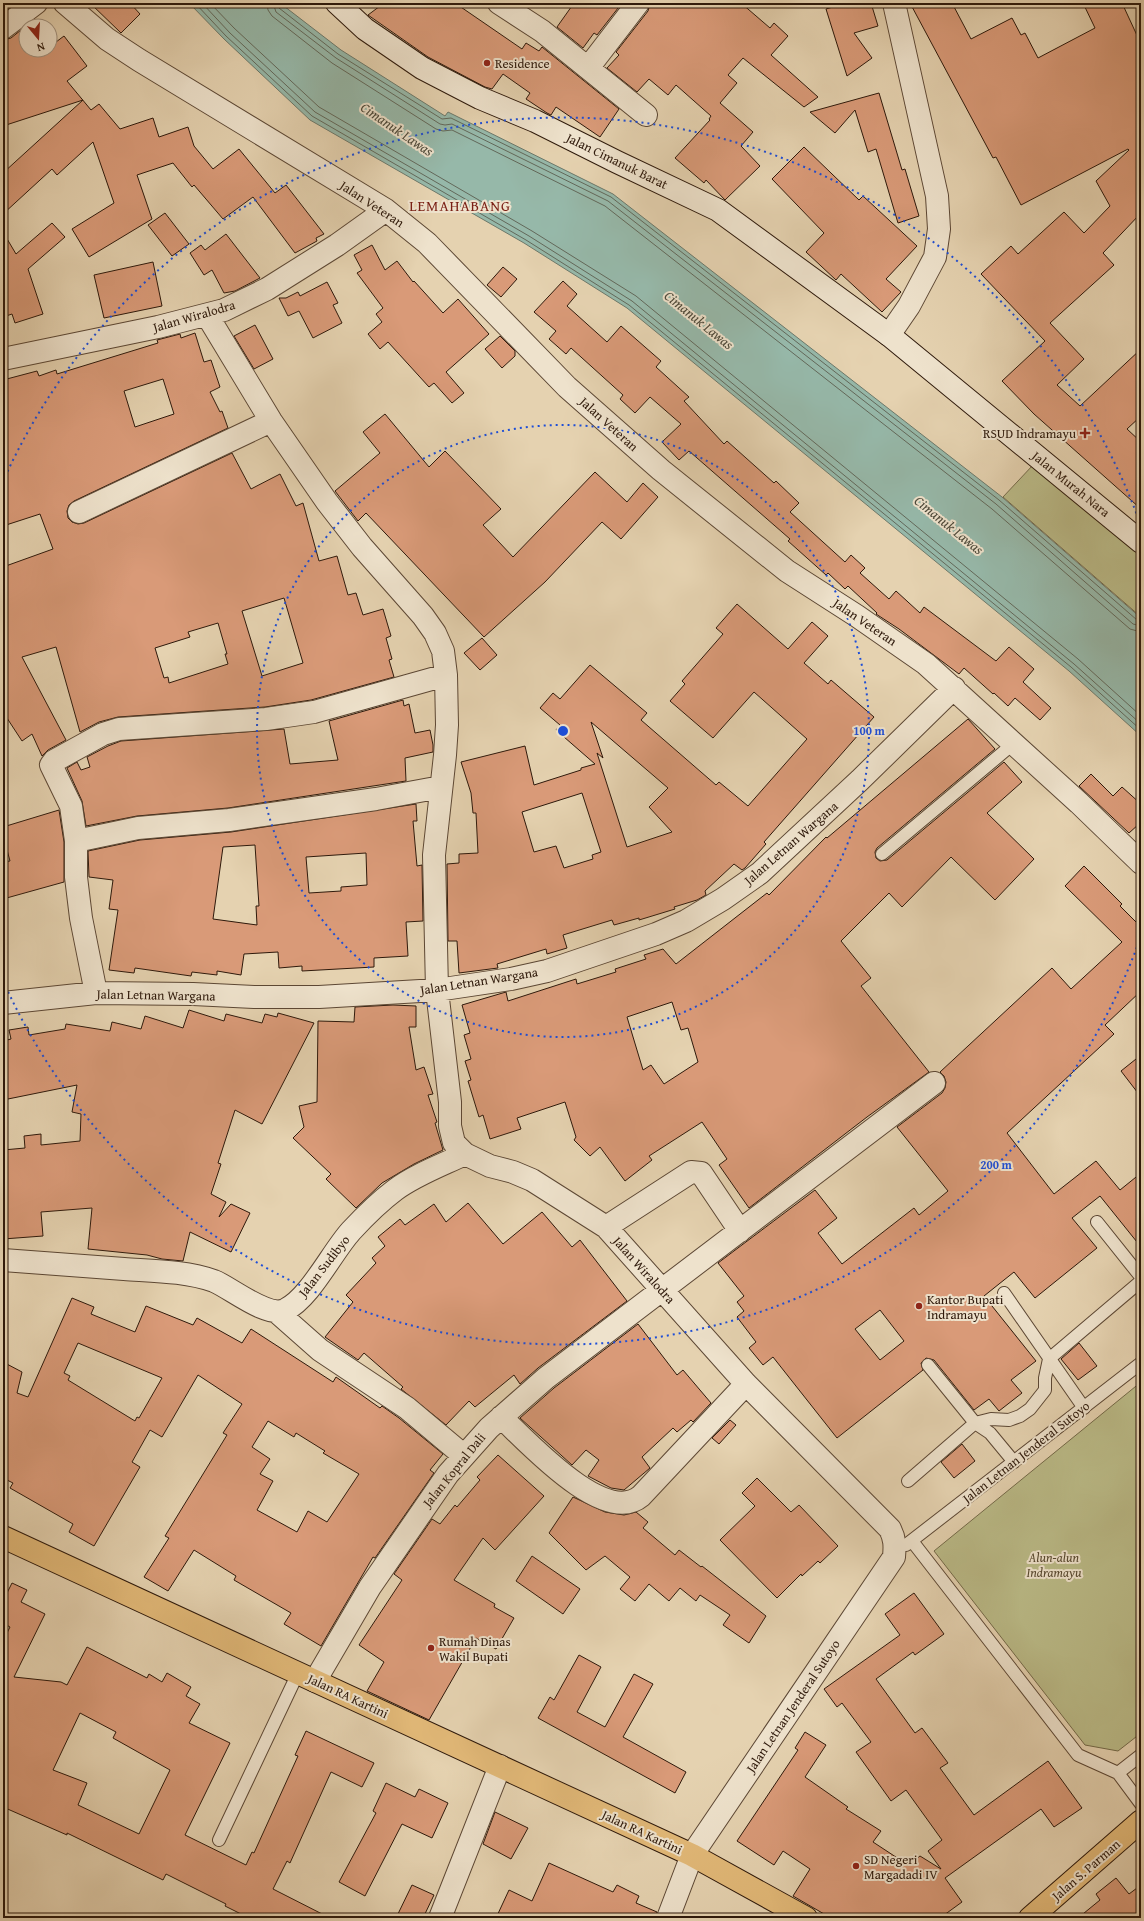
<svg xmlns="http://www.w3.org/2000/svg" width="1144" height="1921" font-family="'Gentium Book Plus',serif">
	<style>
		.green { fill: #baba87; stroke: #746a49 }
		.water { fill: #96b8a9; stroke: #6c786a }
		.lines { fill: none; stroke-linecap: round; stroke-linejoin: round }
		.shore { stroke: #62685a; stroke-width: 1 }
		.building { fill: #d99a78; stroke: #2e190b; fill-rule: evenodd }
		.lane-casing { stroke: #5c4734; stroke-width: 14 }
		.street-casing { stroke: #5c4734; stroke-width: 24 }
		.secondary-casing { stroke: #2e190b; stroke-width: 24 }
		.primary-casing { stroke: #2e190b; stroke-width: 24 }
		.lane { stroke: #eee2cc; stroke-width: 12 }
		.street { stroke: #eee2cc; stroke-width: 22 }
		.secondary { stroke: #eee2cc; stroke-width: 22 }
		.primary { stroke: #e2b978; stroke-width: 22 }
		.ring { fill: none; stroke: #1d4ed8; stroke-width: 2; stroke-dasharray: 2 4 }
		.poi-dot { fill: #8f2418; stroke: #eee2cc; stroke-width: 1.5 }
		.labels { text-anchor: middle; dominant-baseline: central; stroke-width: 4; stroke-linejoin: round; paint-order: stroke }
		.poi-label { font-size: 13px; fill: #2e190b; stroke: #eee2cc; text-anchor: start }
		.street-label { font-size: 13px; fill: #2e190b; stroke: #eee2cc }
		.park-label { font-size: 13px; font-style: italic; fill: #584930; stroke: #eee2cc }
		.water-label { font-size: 14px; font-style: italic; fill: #4d493a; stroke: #eee2cc }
		.quarter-label { font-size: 15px; letter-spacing: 1px; fill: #7a1f14; stroke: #eee2cc }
		.centre { fill: #1d4ed8; stroke: #eee2cc; stroke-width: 2 }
		.ring-label { font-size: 12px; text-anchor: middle; font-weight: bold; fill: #1d4ed8; stroke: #eee2cc; stroke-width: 4; stroke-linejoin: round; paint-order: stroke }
	</style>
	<rect width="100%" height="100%" fill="#e5d2b0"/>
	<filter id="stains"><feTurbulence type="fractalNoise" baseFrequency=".005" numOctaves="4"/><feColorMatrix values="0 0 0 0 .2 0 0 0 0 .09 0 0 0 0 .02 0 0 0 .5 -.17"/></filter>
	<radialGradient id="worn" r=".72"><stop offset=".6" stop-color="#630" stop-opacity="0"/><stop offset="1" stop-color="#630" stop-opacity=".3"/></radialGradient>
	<path class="green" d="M1033 465 1141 556V617L1003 497Z
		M1141 1382V1733L1118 1751 1085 1745 934 1551Z"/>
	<path class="water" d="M189 3H280L341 50 445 116 448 112 613 194 1002 497 1141 618V736L1069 671 627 308 524 243 310 120 224 39Z"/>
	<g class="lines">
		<path class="shore" d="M195 3 226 36 312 116 526 240 629 305 1071 667 1141 730
			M202 3 230 33 315 112 529 236 632 301 1074 664 1141 724
			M210 3 234 28 319 107 532 231 636 296 1078 659 1141 716
			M267 3 268 10 272 16 332 63 436 129 443 131 452 130 605 206 992 509 1130 629 1141 632
			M273 3 276 12 336 58 440 124 445 125 452 124 608 201 996 504 1133 624 1141 626
			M278 3 279 8 338 54 442 119 451 118 611 197 999 500 1137 620 1141 621"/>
	</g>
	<path class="building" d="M3 3H15L3 12Z
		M90 3H130L140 14 121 33Z
		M384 3H455L522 49 526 43 539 51 542 47 619 109 600 137 556 107 551 115 547 113 526 99 530 93 503 74 492 89 485 87 428 57 368 15Z
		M574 3H622L597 35 594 33 583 48 557 27Z
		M650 3H741L770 28 774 23 788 36 771 55 818 97 804 107 743 58 728 75 737 83 720 103 753 132 741 146 760 166 725 200 706 180 704 183 675 158 710 120 709 119 711 116 676 85 668 95 649 79 637 92 607 68 619 55 616 52 648 11Z
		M846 3H871L878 26 854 33 872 58 847 76 826 9Z
		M910 3H952L971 39 1012 18 1021 35 1025 33 1038 58 1095 28 1083 3H1122L1141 44V213L1103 253 1114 265 1050 323 1084 359 1057 385 1080 406 1141 349V416L1127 429 1141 442V509L1034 414 1002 381 1045 341 981 274 1011 246 1018 254 1064 212 1084 233 1110 206 1096 181 1129 150 1128 149 1021 205 996 157 993 158Z
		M26 26V50H50V42L52 45 64 36 87 66 67 81 91 110 99 104 120 129 153 118 159 137 188 127 194 146 213 169 239 149 275 193 286 185 324 234 316 238 317 241 295 253 253 197 223 219 194 185 192 187 173 163 137 175 152 219 89 257 72 229 114 203 93 142 57 175 52 169 3 214V173L83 100 3 126V40L11 38Z
		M879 93 902 170 905 169 919 216 898 223 876 149 868 152 855 110 835 133 810 112Z
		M804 147 859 200 863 196 917 246 886 279 901 292 882 312 841 274 836 280 806 252 824 233 772 179Z
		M165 213 189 244 172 256 148 225Z
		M52 223 65 237 28 269 43 314 15 323 12 314 3 317V232L16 254Z
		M226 234 260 278 235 291 224 293 212 270 204 275 190 253 201 245 205 250Z
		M372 245 385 270 397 261 413 282 414 281 443 313 458 299 489 334 446 372 464 393 452 403 434 383 429 387 388 342 380 349 368 334 382 322 376 314 383 308 357 273 362 270 354 255Z
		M153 262 162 306 104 318 94 275Z
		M503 267 517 279 501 297 487 285Z
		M563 281 577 294 567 306 607 342 621 326 661 361 656 367 689 397 684 401 724 444 727 441 774 483 776 481 799 503 790 512 845 562 851 555 865 568 860 573 889 599 896 591 920 613 924 607 996 661 1009 647 1034 669 1023 682 1051 708 1040 720 1015 698 1008 706 994 693 993 694 964 668 959 674 899 629 876 614 877 613 848 586 845 589 828 573 826 575 788 541 790 539 689 451 679 460 662 442 681 424 650 397 635 413 620 399 623 395 571 348 566 354 549 339 556 331 534 312Z
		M327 282 338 303 333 305 342 323 313 338 299 311 288 316 279 298H286L298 292 300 296Z
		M255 325 273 359 254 369 234 336Z
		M195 333 204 362 211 360 220 387 210 392 220 412 222 411 228 428 74 501 69 505 67 511 68 518 72 522 78 524 84 523 232 453 251 489 280 474 296 506 303 503 319 561 337 556 348 595 356 593 363 615 383 609 391 636 386 638 392 659 389 660 394 677 311 700 265 707 118 717 99 722 80 732 56 647 22 657 66 740 48 750 42 756 32 734 22 741 3 712V567L53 549 40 514 3 526V380L37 371 39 376 56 370 57 374 158 343 157 340 180 334 181 338ZM163 379 174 414 135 427 124 391ZM284 598 303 663 262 676 242 611ZM218 623 227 654H225L228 664 169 683 168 677 164 678 155 648 190 637 188 632Z
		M500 336 515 351V356L502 368 485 349Z
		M385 414 429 467 445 451 501 509 483 525 513 557 595 472 627 502 643 483 658 497 621 539 602 522 545 582 484 637 366 513 358 521 335 491 380 453 363 432Z
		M737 604 788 649 812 622 828 636 804 663 828 684 831 680 874 717 764 842 766 844 745 868 742 870 734 864 705 891 706 895 697 900 674 907 675 909 639 920V918L614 925 612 920 563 935 567 948 547 954 546 949 497 964 498 968 459 973 457 941H448L447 864 459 863V854L478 853 476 813H473L471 793 461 762 525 746 534 785 581 770V768L595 764 556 730 560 725 540 708 553 693 560 699 590 665 647 713 641 720 716 785 719 782 748 806 807 739 754 692 713 738 670 701 685 684 682 681 723 634 716 628ZM591 722 668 788 649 807 672 832 627 847 597 753 603 758ZM582 793 601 852 592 855 593 859 564 868 556 846 534 852 522 812Z
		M482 638 497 655 480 670 464 653Z
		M403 700 404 706 409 704 415 733 430 730 433 745V752L405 758 406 781 228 808 137 816 86 826 82 801 67 768 77 762 81 770 90 767 87 757 108 746 121 741 284 729 290 764 338 760 329 721Z
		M968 719 995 749 877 848 875 852 876 858 880 861 887 860 1004 762 1022 782 987 813 1034 859 995 900 951 857 902 907 889 893 841 941 871 978 861 986 929 1072 867 1117 749 1208 719 1165 727 1159 702 1122 649 1156 652 1160 625 1181 600 1147 590 1156 574 1140 576 1137 565 1102 517 1118 521 1129 490 1139 483 1115 479 1117 468 1081 471 1080 465 1061 471 1059 464 1035 470 1033 462 1005 506 992 508 1001 576 979 577 984 616 972 615 969 646 959 644 955 663 949 676 964 767 893 769 895 826 837 827 838ZM672 1002 681 1030 688 1028 698 1062 664 1084 651 1065 643 1070 627 1017Z
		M1091 774 1113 796 1122 787 1141 804V826L1139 824 1129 833 1079 786Z
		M416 804 417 821H413L417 866 422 865 423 921 406 922 408 956 374 958V967L302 971V966L279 968 278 952 244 954 241 975 217 971V975L192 972 191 976 135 968 134 973 109 970 118 910 109 909 113 880 89 877 88 851 140 840 231 832ZM255 845 259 906H256L257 925 213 919 223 847ZM366 853 367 885 341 887V891L309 893 306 857Z
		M59 810 64 842V882L3 899V862L10 861 3 835V827Z
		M1084 866 1122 904 1120 906 1141 927V991L1105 1025 1114 1034 1007 1133 1054 1194 1096 1161 1120 1190 1141 1173V1247L1100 1196 1072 1218 1097 1248 1035 1298 1014 1272 984 1296 1036 1361 1011 1380 1022 1393 999 1411 989 1399 974 1410 934 1360 926 1358 921 1363 923 1370 837 1438 773 1357 763 1365 749 1348 756 1342 737 1317 744 1311 737 1302 744 1296 718 1263 815 1190 837 1218 818 1233 842 1264 914 1208 919 1215 948 1191 897 1127 942 1093 945 1088 946 1082 944 1076 940 1072 1052 968 1071 989 1122 942 1065 886ZM880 1310 904 1341 880 1360 855 1329Z
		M393 1005 416 1006V1027H409L416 1070 424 1067 433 1094 428 1095 437 1122 435 1123 443 1150 414 1164 382 1183 356 1208 326 1179 331 1174 293 1138 304 1127 299 1106 317 1102 318 1021 354 1022 355 1007Z
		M189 1010 224 1021 226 1014 262 1023 265 1014 277 1017 278 1013 314 1023 262 1124 235 1110 218 1163 221 1164 211 1194 226 1202 219 1217 231 1204 250 1213 231 1252 190 1232 183 1261 162 1259 147 1255 88 1249 92 1208 41 1212 43 1236 3 1239V1150L25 1148 24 1136 41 1134V1145L80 1141 81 1114 72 1112 77 1085 3 1100V1041L11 1039 9 1030 28 1027 29 1035 65 1029 66 1024 110 1031 112 1022 141 1029 145 1016 183 1028Z
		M1141 1055V1097L1121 1071Z
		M468 1203 503 1244 542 1212 572 1247 580 1240 627 1301 538 1368 520 1384 514 1375 475 1407 469 1401 446 1425 401 1389 403 1387 364 1353 358 1360 325 1337 353 1302 346 1295 376 1263 372 1258 385 1246 378 1237 400 1219 405 1225 434 1204 446 1222Z
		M72 1298 94 1307 91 1314 135 1332 146 1306 193 1325 197 1318 242 1343 251 1329 333 1382 336 1377 380 1408 382 1406 399 1418 443 1454 430 1470 434 1473 375 1558 373 1557 321 1646 284 1624 291 1613 234 1580 236 1576 194 1550 168 1591 144 1577 169 1538 165 1536 227 1435 223 1433 242 1404 198 1375 162 1437 150 1430 132 1462 140 1467 94 1546 69 1532 73 1524 10 1488 13 1483 3 1478V1362L22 1372 17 1393 28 1397ZM78 1343 162 1378 139 1418 137 1417 135 1421 68 1380 70 1376 64 1373ZM268 1421 294 1437 296 1433 325 1451 323 1453 359 1474 327 1522 308 1511 297 1532 257 1510 273 1481 260 1474 270 1459 252 1447Z
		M638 1324 677 1375 683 1370 711 1403 693 1422 691 1420 677 1432 673 1428 642 1457 650 1468 624 1490 611 1488 588 1476 599 1460 586 1450 572 1465 520 1418 554 1388Z
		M1079 1343 1097 1366 1078 1380 1061 1359Z
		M730 1420 736 1425 719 1444 712 1438Z
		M962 1444 975 1461 954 1478 941 1462Z
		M498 1455 544 1496 495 1550 483 1538 454 1580 495 1604 494 1607 514 1618 496 1649 476 1638 429 1720 367 1691 384 1662 359 1645 402 1580 394 1574 432 1519 440 1524 455 1505 457 1507 480 1480 477 1477Z
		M757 1478 791 1512 799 1505 838 1546 820 1563 818 1561 802 1576 801 1574 777 1598 720 1540 755 1506 742 1493Z
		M573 1497 605 1512 624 1515 636 1512 648 1522 643 1528 675 1555 679 1550 701 1567 702 1566 766 1616 749 1643 723 1625 730 1615 700 1595 696 1601 680 1588 669 1601 649 1584 635 1601 620 1589 630 1577 605 1556 586 1570 549 1533Z
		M532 1556 580 1589 563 1614 516 1581Z
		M12 1583 27 1590 21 1602 45 1614 14 1677 61 1682 67 1685 87 1647 147 1678 149 1674 162 1682 167 1673 191 1687 186 1696 200 1704 189 1723 230 1743 185 1835 246 1865 252 1852 254 1853 298 1756 295 1755 306 1731 374 1763 362 1787 331 1772 290 1863 287 1861 273 1889 330 1918H249L225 1906 226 1904 166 1874 163 1880 67 1833V1835L3 1807V1641L10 1627 3 1623V1601ZM80 1713 116 1732 113 1738 170 1770 139 1834 78 1805 87 1783 53 1770Z
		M914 1593 944 1634 915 1655 913 1652 876 1679 915 1733 922 1728 948 1763 940 1768 974 1815 1048 1761 1082 1808 1054 1827 1041 1809 945 1878 962 1902 940 1918H831L793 1896 810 1869 783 1851 774 1865 737 1841 798 1750 795 1748 805 1732 826 1745 805 1777 848 1807 846 1809 881 1831 873 1842 908 1865 920 1856 941 1869 928 1851 942 1840 906 1790 891 1801 856 1752 871 1742 842 1703 837 1707 824 1689 900 1635 885 1614Z
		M579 1655 601 1667 577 1712 605 1727 634 1674 653 1684 623 1737 686 1772 675 1793 538 1718 550 1697 554 1700Z
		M386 1783 415 1797 419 1789 448 1803 432 1838 402 1824 365 1896 339 1882 376 1813 373 1811Z
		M495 1812 528 1828 511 1859 483 1844Z
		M549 1863 613 1892 617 1885 639 1896 636 1903 657 1912 656 1918H496L509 1890 532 1901Z
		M1116 1878 1129 1894 1141 1885V1918H1078L1100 1900 1096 1894Z
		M412 1885 434 1895 423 1918H396Z"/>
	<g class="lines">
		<defs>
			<path id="lane" d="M882 854 1013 744
				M1097 1222 1141 1277
				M1004 1293 1084 1408
				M928 1365 975 1423 990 1433 1014 1462
				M908 1481 975 1423 991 1419 1009 1420 1020 1416 1030 1409 1045 1390V1378L1049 1359 1141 1281
				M912 1541 1078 1755 1118 1773 1141 1755
				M906 1545 1141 1363
				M1118 1773 1141 1804
				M219 1840 298 1673"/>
			<path id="street" d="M65 3 107 39 139 60 386 210 427 243 567 387 661 470 787 571 857 616 926 664 1079 803 1141 863
				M499 3 542 31 646 115
				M3 28 36 3
				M588 68 638 3
				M207 315 271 421 327 502 362 547 423 616 435 633 443 651 446 675 447 725 445 755 434 855 437 990 450 1102V1126L454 1143 465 1154 490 1166 513 1172 532 1180 606 1227 746 1384 890 1529C895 1539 895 1546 894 1557L692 1855 668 1918
				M889 335 909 306 935 257 939 229 937 196 894 3
				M3 359 158 327 224 310 267 289 337 245 386 210
				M79 512 271 421
				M441 787 376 799 229 820 138 828 76 841 71 806 51 765 54 761 103 734 119 729 266 719 314 712 446 675
				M76 841V877L81 918 96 993
				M3 1003 96 993 193 994 254 997H319L437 990 511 979 547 971 656 934 686 921 723 899 760 873 860 780 954 688
				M606 1227 691 1172 701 1173 740 1231
				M3 1260C43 1263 84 1266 124 1269 153 1271 186 1271 214 1281 231 1288 267 1318 285 1310 310 1298 332 1252 351 1231 364 1217 379 1202 395 1190 415 1175 442 1165 465 1154
				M277 1312 320 1350 407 1408 463 1455
				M501 1417C526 1440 604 1527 641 1496L746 1384
				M315 1681 370 1587 448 1474 489 1428 546 1378 934 1083
				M440 1918 500 1766"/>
			<path id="secondary" d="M337 3 365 29 422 68 480 98 535 121 617 162 718 210 889 335 1141 542"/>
			<path id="primary" d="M3 1537 692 1855 806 1918
				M1030 1918 1141 1821"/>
		</defs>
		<use href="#lane" class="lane-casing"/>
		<use href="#street" class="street-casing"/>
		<use href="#secondary" class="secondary-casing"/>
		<use href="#primary" class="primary-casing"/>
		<use href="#lane" class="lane"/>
		<use href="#street" class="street"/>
		<use href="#secondary" class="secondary"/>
		<use href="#primary" class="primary"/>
	</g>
	<g class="ring">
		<circle cx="563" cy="731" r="306"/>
		<path d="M1141 936A613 613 0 0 1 5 985M5 477A613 613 0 0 1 1141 526"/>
	</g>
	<g class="poi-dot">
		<circle cx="487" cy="63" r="4"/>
		<path d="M1083 427h4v4h4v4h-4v4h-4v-4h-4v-4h4z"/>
		<circle cx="919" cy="1306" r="4"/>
		<circle cx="431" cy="1648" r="4"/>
		<circle cx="856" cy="1866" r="4"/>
	</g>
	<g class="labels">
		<g class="poi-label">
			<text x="495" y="63">Residence</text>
			<text x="1076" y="433" text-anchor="end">RSUD Indramayu</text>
			<text x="927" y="1299">Kantor Bupati<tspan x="927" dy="15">Indramayu</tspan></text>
			<text x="439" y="1641">Rumah Dinas<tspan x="439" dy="15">Wakil Bupati</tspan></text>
			<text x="864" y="1859">SD Negeri<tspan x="864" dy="15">Margadadi IV</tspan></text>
		</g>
		<g class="street-label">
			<text transform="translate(617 161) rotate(26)">Jalan Cimanuk Barat</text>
			<text transform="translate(372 204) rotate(33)">Jalan Veteran</text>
			<text transform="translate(194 316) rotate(-16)">Jalan Wiralodra</text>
			<text transform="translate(609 424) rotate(42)">Jalan Veteran</text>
			<text transform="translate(1071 484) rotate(39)">Jalan Murah Nara</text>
			<text transform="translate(865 622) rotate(34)">Jalan Veteran</text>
			<text transform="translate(791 843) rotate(-41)">Jalan Letnan Wargana</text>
			<text transform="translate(479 981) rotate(-9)">Jalan Letnan Wargana</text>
			<text transform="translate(156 995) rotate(1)">Jalan Letnan Wargana</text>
			<text transform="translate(324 1266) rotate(-52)">Jalan Sudibyo</text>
			<text transform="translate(644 1270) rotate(48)">Jalan Wiralodra</text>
			<text transform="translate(1026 1452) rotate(-38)">Jalan Letnan Jenderal Sutoyo</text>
			<text transform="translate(454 1470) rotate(-51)">Jalan Kopral Dali</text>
			<text transform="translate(348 1696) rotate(25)">Jalan RA Kartini</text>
			<text transform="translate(793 1706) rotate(-56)">Jalan Letnan Jenderal Sutoyo</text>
			<text transform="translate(642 1832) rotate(25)">Jalan RA Kartini</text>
			<text transform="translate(1086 1870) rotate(-41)">Jalan S. Parman</text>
		</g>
		<g class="park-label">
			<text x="1054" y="1557">Alun-alun<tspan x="1054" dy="15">Indramayu</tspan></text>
		</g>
		<g class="water-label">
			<text transform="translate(397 129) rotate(34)">Cimanuk Lawas</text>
			<text transform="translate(699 320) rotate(39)">Cimanuk Lawas</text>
			<text transform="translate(949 525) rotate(39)">Cimanuk Lawas</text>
		</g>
		<g class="quarter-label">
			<text x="460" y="205">LEMAHABANG</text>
		</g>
	</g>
	<circle cx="563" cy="731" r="6" class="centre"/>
	<g class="ring-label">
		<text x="869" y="735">100 m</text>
		<text x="996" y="1169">200 m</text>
	</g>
	<rect width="1144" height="1921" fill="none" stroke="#e5d2b0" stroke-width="16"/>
	<rect x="4" y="4" width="1136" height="1913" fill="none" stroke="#2e190b" stroke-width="2"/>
	<rect x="8" y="8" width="1128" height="1905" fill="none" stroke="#2e190b"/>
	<g transform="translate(38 38) rotate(162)"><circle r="19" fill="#eee2cc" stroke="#a1927f"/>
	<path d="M0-3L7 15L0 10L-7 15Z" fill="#8f2418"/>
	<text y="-6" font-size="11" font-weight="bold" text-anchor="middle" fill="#2e190b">N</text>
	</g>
	<rect width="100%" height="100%" filter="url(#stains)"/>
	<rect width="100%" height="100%" fill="url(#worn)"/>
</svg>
